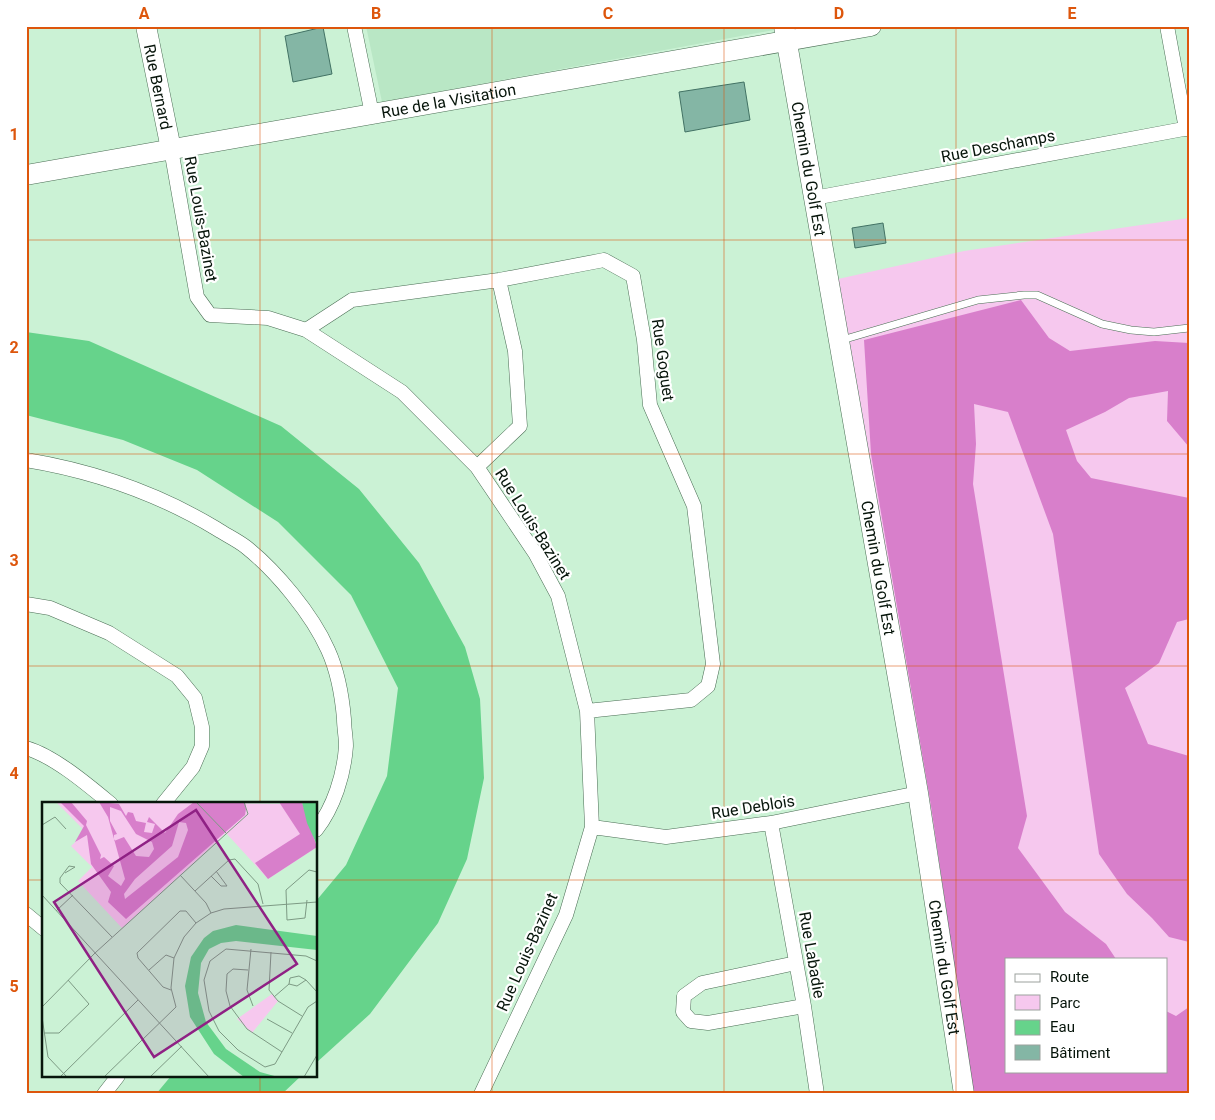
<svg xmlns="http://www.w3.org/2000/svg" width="1215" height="1120" font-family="Roboto,sans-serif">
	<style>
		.built { fill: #b9e7c5 }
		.green { fill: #f6c8ee; fill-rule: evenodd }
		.forest { fill: #d87fcb }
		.water { fill: #66d38b }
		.building { fill: #84b6a5; stroke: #427264 }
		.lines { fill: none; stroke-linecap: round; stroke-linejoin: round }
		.lane-casing { stroke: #4a6d54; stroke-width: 8 }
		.street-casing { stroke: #4a6d54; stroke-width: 15 }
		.secondary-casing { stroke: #4a6d54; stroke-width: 21 }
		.lane { stroke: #fff; stroke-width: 7 }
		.street { stroke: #fff; stroke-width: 14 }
		.secondary { stroke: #fff; stroke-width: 20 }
		.grid { fill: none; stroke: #dd560c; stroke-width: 1; stroke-opacity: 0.55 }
		.labels { text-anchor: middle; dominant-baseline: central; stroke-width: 4.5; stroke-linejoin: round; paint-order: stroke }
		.street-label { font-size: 16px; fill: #07150b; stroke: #fff }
		.inset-road { fill: none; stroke: #7d9a84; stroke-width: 1 }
		.view { fill: #8f2184; fill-opacity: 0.15; stroke: #8f2184; stroke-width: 2.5 }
		.inset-edge { fill: none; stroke: #07150b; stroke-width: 2.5 }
		.neatline { fill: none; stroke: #dd560c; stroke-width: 2 }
		.grid-label { font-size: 16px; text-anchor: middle; font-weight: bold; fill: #dd560c }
	</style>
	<rect width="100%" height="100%" fill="#cbf2d5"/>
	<path class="built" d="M366 26H796L382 102Z"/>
	<path class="green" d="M1189 218V1094H963L829 281 964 251ZM1006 959H1166V1071H1006Z"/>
	<path class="forest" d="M1021 300 1049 338 1070 351 1155 341 1189 343V447L1167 421 1168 391 1129 398 1105 412 1066 430 1077 461 1091 478 1189 498V619L1177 622 1159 663 1125 688 1148 744 1189 756V942L1169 937 1152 918 1127 894 1099 854 1053 534 1008 412 974 404 976 444 973 484 1027 816 1018 848 1065 912 1106 944 1116 959H1006V1071H1166V1011L1176 1016 1189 1007V1094H973L931 806 871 454 864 340Z"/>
	<path class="water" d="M26 332 89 341 281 426 359 489 419 563 465 647 480 699 484 778 467 859 438 923 370 1014 316 1063V901L346 865 387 776 398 688 351 595 278 522 197 470 123 440 26 415Z
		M171 1076H301L282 1094H156Z"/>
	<path class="building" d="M323 27 332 74 293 82 285 36Z
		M744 82 750 120 685 132 679 92Z
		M883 223 886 243 855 248 852 228Z"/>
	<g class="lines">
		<defs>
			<path id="lane" d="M842 340 978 300 1024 295H1037L1102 324 1131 330 1154 332 1189 328"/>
			<path id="street" d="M354 26 372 114
				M1167 26 1186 129
				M171 149 197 297 210 315 268 318 306 330 402 392 477 467 535 553 558 596 587 711 592 827 566 915 481 1094
				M814 198 1189 128
				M306 330 352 300 499 280 604 260 633 276 644 340 650 405 694 506 713 664 708 686 691 700 587 711
				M26 460C93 471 159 494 217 529 226 535 237 540 246 547 276 571 312 614 328 650 338 672 342 695 344 719 344 728 346 737 346 746 344 775 334 807 316 830
				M477 467 520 426 515 351 499 280
				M26 604 50 608 109 633 177 676 195 698 202 727V746L193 767 163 804
				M26 748C54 756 88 785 111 804
				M771 823 804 1006 817 1094
				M592 827 666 837 771 823 918 793
				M26 914 44 929
				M796 963 702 983 684 996 683 1012 691 1021 708 1023 804 1006
				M104 1094 118 1076"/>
			<g id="secondary">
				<path id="s1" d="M146 26 171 149"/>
				<path id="s2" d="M784 26 918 793 964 1094"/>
				<path id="s3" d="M26 175 871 26"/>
			</g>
		</defs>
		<use href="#lane" class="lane-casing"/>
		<use href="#street" class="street-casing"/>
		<use href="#secondary" class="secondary-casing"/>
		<use href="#lane" class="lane"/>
		<use href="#street" class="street"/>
		<use href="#secondary" class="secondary"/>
	</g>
	<path class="grid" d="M260 26V804M492 26V1094M724 26V1094M956 26V1094M26 240H1189M26 454H1189M26 666H1189M26 880H44M316 880H1189M260 1076V1094"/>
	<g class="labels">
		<g class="street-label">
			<text stroke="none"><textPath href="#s1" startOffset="62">Rue Bernard</textPath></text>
			<text stroke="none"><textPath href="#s3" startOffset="429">Rue de la Visitation</textPath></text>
			<text transform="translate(998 146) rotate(-11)">Rue Deschamps</text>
			<text stroke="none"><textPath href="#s2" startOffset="145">Chemin du Golf Est</textPath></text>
			<text transform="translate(201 219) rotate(80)">Rue Louis-Bazinet</text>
			<text transform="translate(663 360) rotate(82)">Rue Goguet</text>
			<text transform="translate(533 524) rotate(58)">Rue Louis-Bazinet</text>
			<text stroke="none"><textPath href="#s2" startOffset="550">Chemin du Golf Est</textPath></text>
			<text transform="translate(753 807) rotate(-9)">Rue Deblois</text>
			<text transform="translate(527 952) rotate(-66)">Rue Louis-Bazinet</text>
			<text transform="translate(812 955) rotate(80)">Rue Labadie</text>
			<text stroke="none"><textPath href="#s2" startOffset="955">Chemin du Golf Est</textPath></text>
		</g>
	</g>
	<g transform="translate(42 802)">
		<rect width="275" height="275" fill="#cbf2d5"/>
		<path d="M14 0 261 2 275 45 226 77 184 31 80 126 36 79 50 65 29 44 44 30ZM230 192 236 199 210 231 195 217Z" fill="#f6c8ee"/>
		<path d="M18 0H29L45 19 44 23 59 53 58 57 62 55 72 64 66 74 79 84 83 77 66 15 57 0 77 2 84 14 86 10 91 11 94 19 104 21 102 30 110 31 113 22 105 20 107 15 123 31 136 12 152 0H203L204 7 203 13 84 117 66 100 69 90 49 62 45 33 33 40 42 24ZM68 5 79 9 94 32 110 40 112 47 107 55 94 54 82 35 72 39V33L75 32 68 19ZM137 20 144 21 146 28 136 55 83 97 82 92 93 77 130 44ZM237 0H260L275 45 226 77 213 61 258 32Z" fill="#d87fcb" fill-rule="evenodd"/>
		<path d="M260 0H275V43L265 21ZM194 123 275 134V148L194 139 179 141 167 147 159 161 156 191 164 220 184 247 218 270 236 275H202L194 269 172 252 148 215 143 184 149 155 162 136 171 129Z" fill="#66d38b"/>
		<path class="inset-road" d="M154 0 184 31M0 23 13 15 24 27M23 71 33 65 27 64 18 76V81L70 135M138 73 164 101 169 111M169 74 179 84H185L174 69M153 89 187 58 193 57 216 82 221 102M0 93 167 275M265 98 263 116 245 118 244 88 267 68 275 70M14 109 31 93M209 147 205 188 211 204M229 150 227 188 236 199 260 214M275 159 264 154 184 147 168 159 162 178 167 209 177 229 196 248 223 265 233 262 266 205 275 199M107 168 124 153 132 156M206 168 191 167 185 172 184 189 188 204 205 227 240 250M264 178 255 184 247 182 248 176 257 174 264 178 275 190M129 188 121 185 96 156 95 151 138 109H144L154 121M232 195 247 182M0 205 53 151 206 12 202 0M0 215 6 255 25 275M225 217 250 231M2 231H17L47 202 26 178M18 275 96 198M62 275 134 205 129 186 132 156 142 135 154 121 169 111 182 107 275 100M108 275 140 244M262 275 275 253"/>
		<path class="view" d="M154 8 255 162 112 255 12 100Z"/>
		<rect width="275" height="275" class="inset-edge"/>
	</g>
	<rect width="1215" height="1120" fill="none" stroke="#ffffff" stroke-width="55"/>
	<rect x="1005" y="958" width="162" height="115" fill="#ffffff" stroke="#9ca19d"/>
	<rect x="1015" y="974" width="25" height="8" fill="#ffffff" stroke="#9ca19d"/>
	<text x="1050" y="982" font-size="15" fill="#07150b">Route</text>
	<rect x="1015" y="995" width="25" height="15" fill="#f6c8ee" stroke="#9ca19d"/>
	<text x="1050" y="1008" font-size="15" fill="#07150b">Parc</text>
	<rect x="1015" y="1020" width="25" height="15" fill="#66d38b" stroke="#9ca19d"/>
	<text x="1050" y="1032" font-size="15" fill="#07150b">Eau</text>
	<rect x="1015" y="1045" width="25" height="15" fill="#84b6a5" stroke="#9ca19d"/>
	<text x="1050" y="1058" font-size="15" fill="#07150b">Bâtiment</text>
	<rect x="28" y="28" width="1160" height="1064" class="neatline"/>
	<g class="grid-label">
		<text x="144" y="19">A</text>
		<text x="376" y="19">B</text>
		<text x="608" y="19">C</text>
		<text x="839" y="19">D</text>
		<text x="1072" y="19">E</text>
		<text x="14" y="140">1</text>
		<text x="14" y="353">2</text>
		<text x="14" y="566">3</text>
		<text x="14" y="779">4</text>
		<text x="14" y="992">5</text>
	</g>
</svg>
